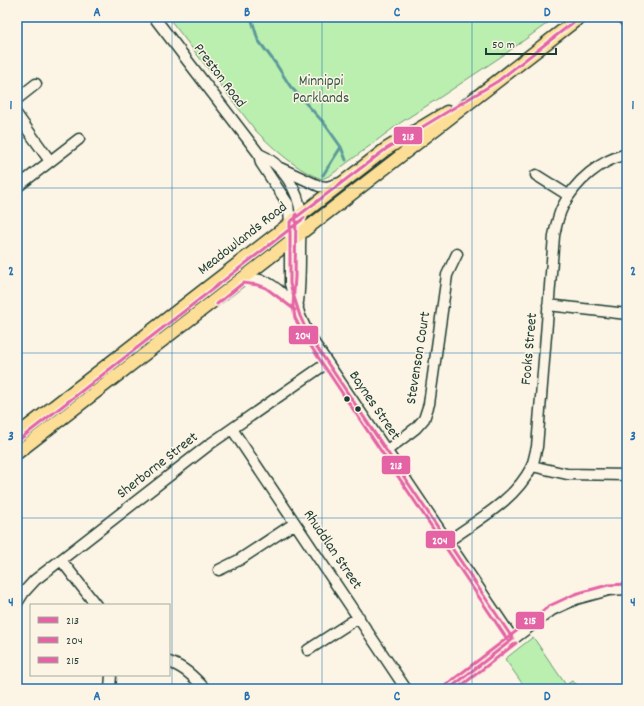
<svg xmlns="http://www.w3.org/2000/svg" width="644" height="706" font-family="Dekko,sans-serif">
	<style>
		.green { fill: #baefb0; stroke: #6c9672 }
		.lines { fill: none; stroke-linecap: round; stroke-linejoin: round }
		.stream { stroke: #5d9a9a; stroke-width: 3 }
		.minor-casing { stroke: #1f3d34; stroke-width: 13 }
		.major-casing { stroke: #1f3d34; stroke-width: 15 }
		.minor { stroke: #fcf5e5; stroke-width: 10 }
		.major { stroke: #fdde96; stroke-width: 12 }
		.bus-1-casing { stroke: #fcf5e5; stroke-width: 6 }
		.bus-2-casing { stroke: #fcf5e5; stroke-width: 6 }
		.bus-3-casing { stroke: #fcf5e5; stroke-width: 6 }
		.bus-1 { stroke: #e463a4; stroke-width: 3 }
		.bus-2 { stroke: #e463a4; stroke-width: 3 }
		.bus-3 { stroke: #e463a4; stroke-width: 3 }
		.grid { fill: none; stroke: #1f6fb2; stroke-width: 1; stroke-opacity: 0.55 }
		.bus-dot { fill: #1f3d34; stroke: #fcf5e5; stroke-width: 1.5 }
		.labels { text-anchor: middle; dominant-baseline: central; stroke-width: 3; stroke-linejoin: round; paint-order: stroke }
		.street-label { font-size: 15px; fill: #1f3d34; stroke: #fcf5e5 }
		.park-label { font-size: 15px; fill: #365847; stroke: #fcf5e5 }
		.line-badge { stroke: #fcf5e5; stroke-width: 1.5 }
		.badge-label { font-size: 11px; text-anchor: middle; font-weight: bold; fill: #fff }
		.neatline { fill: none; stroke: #1f6fb2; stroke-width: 1.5 }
		.grid-label { font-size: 13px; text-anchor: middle; font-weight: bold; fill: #1f6fb2 }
	</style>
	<rect width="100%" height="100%" fill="#fcf5e5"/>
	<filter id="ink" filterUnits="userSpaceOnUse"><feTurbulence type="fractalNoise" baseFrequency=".025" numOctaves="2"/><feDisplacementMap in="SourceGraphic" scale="8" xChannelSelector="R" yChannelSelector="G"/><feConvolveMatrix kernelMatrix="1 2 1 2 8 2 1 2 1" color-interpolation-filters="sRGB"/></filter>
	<g filter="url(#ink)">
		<path class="green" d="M168 17H556L505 54 442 96 400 123 331 175 322 179C298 171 274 149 256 131Z
			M533 637 566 685 572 681 583 689H526L505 659Z"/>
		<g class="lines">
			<path class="stream" d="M251 17 258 40 276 64 290 86 324 123 341 147 346 160
				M323 175 341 147"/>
			<defs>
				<path id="minor" d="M154 17 259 154 261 163 288 204 290 222V284L300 316 308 334 513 639
					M622 17 627 23
					M17 99 36 84
					M17 115 50 161
					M259 154C282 163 299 191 301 215 301 226 300 238 300 249 300 267 300 284 298 302
					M280 168 319 186 327 187 340 183
					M536 175 568 195
					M17 187 79 139
					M242 278C249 279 258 279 264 281 277 286 286 299 298 306
					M548 305 627 314
					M232 429 406 689
					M386 451 416 428 424 419 429 404 447 275 457 254
					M532 466 567 474 627 475
					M447 542C477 520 514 501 531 468 534 462 535 453 537 447L554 236C556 226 558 215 563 206 575 181 601 160 627 154
					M61 560 96 605
					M219 570 239 560 295 523
					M17 603 24 592 35 580 210 444 327 363
					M308 650 359 617
					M169 662C184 667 194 677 205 689
					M110 689 111 675
					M449 689 500 649 552 610 576 599 609 590 627 589"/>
				<path id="major" d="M17 435 386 149 447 112
					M17 453 580 17"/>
			</defs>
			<use href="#minor" class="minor-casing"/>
			<use href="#major" class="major-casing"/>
			<use href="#minor" class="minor"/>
			<use href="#major" class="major"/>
			<defs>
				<path id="bus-1" d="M513 639 308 334 300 316 290 284V222L386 149 498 81 580 17
					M449 689 513 639"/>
				<path id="bus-2" d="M296 214 295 277 293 306 295 318 304 336 509 642
					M217 304 243 283 258 285 266 288 295 310
					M20 439 304 218
					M457 689 516 643"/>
				<path id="bus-3" d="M446 685 549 606 575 594 608 585 627 584"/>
			</defs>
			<use href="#bus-1" class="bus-1-casing"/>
			<use href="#bus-2" class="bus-2-casing"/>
			<use href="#bus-3" class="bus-3-casing"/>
			<use href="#bus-1" class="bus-1"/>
			<use href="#bus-2" class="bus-2"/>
			<use href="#bus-3" class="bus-3"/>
		</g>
	</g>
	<path class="grid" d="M172 17V689M322 17V689M472 17V689M17 188H627M17 353H627M17 518H627"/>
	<g class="bus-dot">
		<circle cx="347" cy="399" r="3.5"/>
		<circle cx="358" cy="409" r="3.5"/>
	</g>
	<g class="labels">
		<g class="street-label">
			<text transform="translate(219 76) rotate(53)">Preston Road</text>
			<text transform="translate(243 239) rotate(-38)">Meadowlands Road</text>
			<text transform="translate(530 349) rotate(-85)">Fooks Street</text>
			<text transform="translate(419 358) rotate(-81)">Stevenson Court</text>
			<text transform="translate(374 406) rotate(56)">Baynes Street</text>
			<text transform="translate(158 466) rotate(-38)">Sherborne Street</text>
			<text transform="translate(332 550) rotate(56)">Rhuddlan Street</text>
		</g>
		<g class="park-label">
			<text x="321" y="82">Minnippi<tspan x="321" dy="17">Parklands</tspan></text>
		</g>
	</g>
	<g class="line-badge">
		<rect x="393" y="126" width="30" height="19" rx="4" fill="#e463a4"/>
		<rect x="288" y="325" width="31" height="20" rx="4" fill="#e463a4"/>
		<rect x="381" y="455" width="30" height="20" rx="4" fill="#e463a4"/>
		<rect x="425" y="530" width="31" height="19" rx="4" fill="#e463a4"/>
		<rect x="515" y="611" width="30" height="19" rx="4" fill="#e463a4"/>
	</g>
	<g class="badge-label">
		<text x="408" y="140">213</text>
		<text x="303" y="339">204</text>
		<text x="396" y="469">213</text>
		<text x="440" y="544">204</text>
		<text x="530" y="624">215</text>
	</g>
	<rect width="644" height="706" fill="none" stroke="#fcf5e5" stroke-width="44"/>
	<rect x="30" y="604" width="140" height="72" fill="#fcf5e5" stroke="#a4ab9e"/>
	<rect x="38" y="617" width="20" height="6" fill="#e463a4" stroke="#a4ab9e"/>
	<text x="66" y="624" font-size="12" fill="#1f3d34">213</text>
	<rect x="38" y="637" width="20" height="6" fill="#e463a4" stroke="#a4ab9e"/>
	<text x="66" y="644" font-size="12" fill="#1f3d34">204</text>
	<rect x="38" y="657" width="20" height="6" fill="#e463a4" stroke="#a4ab9e"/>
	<text x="66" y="664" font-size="12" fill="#1f3d34">215</text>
	<path d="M486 48v6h70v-6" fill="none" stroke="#1f3d34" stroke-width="2"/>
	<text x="492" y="48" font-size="12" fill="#1f3d34" stroke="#fcf5e5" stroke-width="3" paint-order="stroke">50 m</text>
	<rect x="22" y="22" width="600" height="662" class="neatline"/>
	<g class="grid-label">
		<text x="97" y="16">A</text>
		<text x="247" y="16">B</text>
		<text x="397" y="16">C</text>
		<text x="547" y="16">D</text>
		<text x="11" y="109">1</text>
		<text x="633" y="109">1</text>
		<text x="11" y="275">2</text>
		<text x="633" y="275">2</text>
		<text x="11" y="440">3</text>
		<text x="633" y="440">3</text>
		<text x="11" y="606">4</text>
		<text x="633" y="606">4</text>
		<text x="97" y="700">A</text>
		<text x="247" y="700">B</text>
		<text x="397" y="700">C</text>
		<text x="547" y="700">D</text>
	</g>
</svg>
